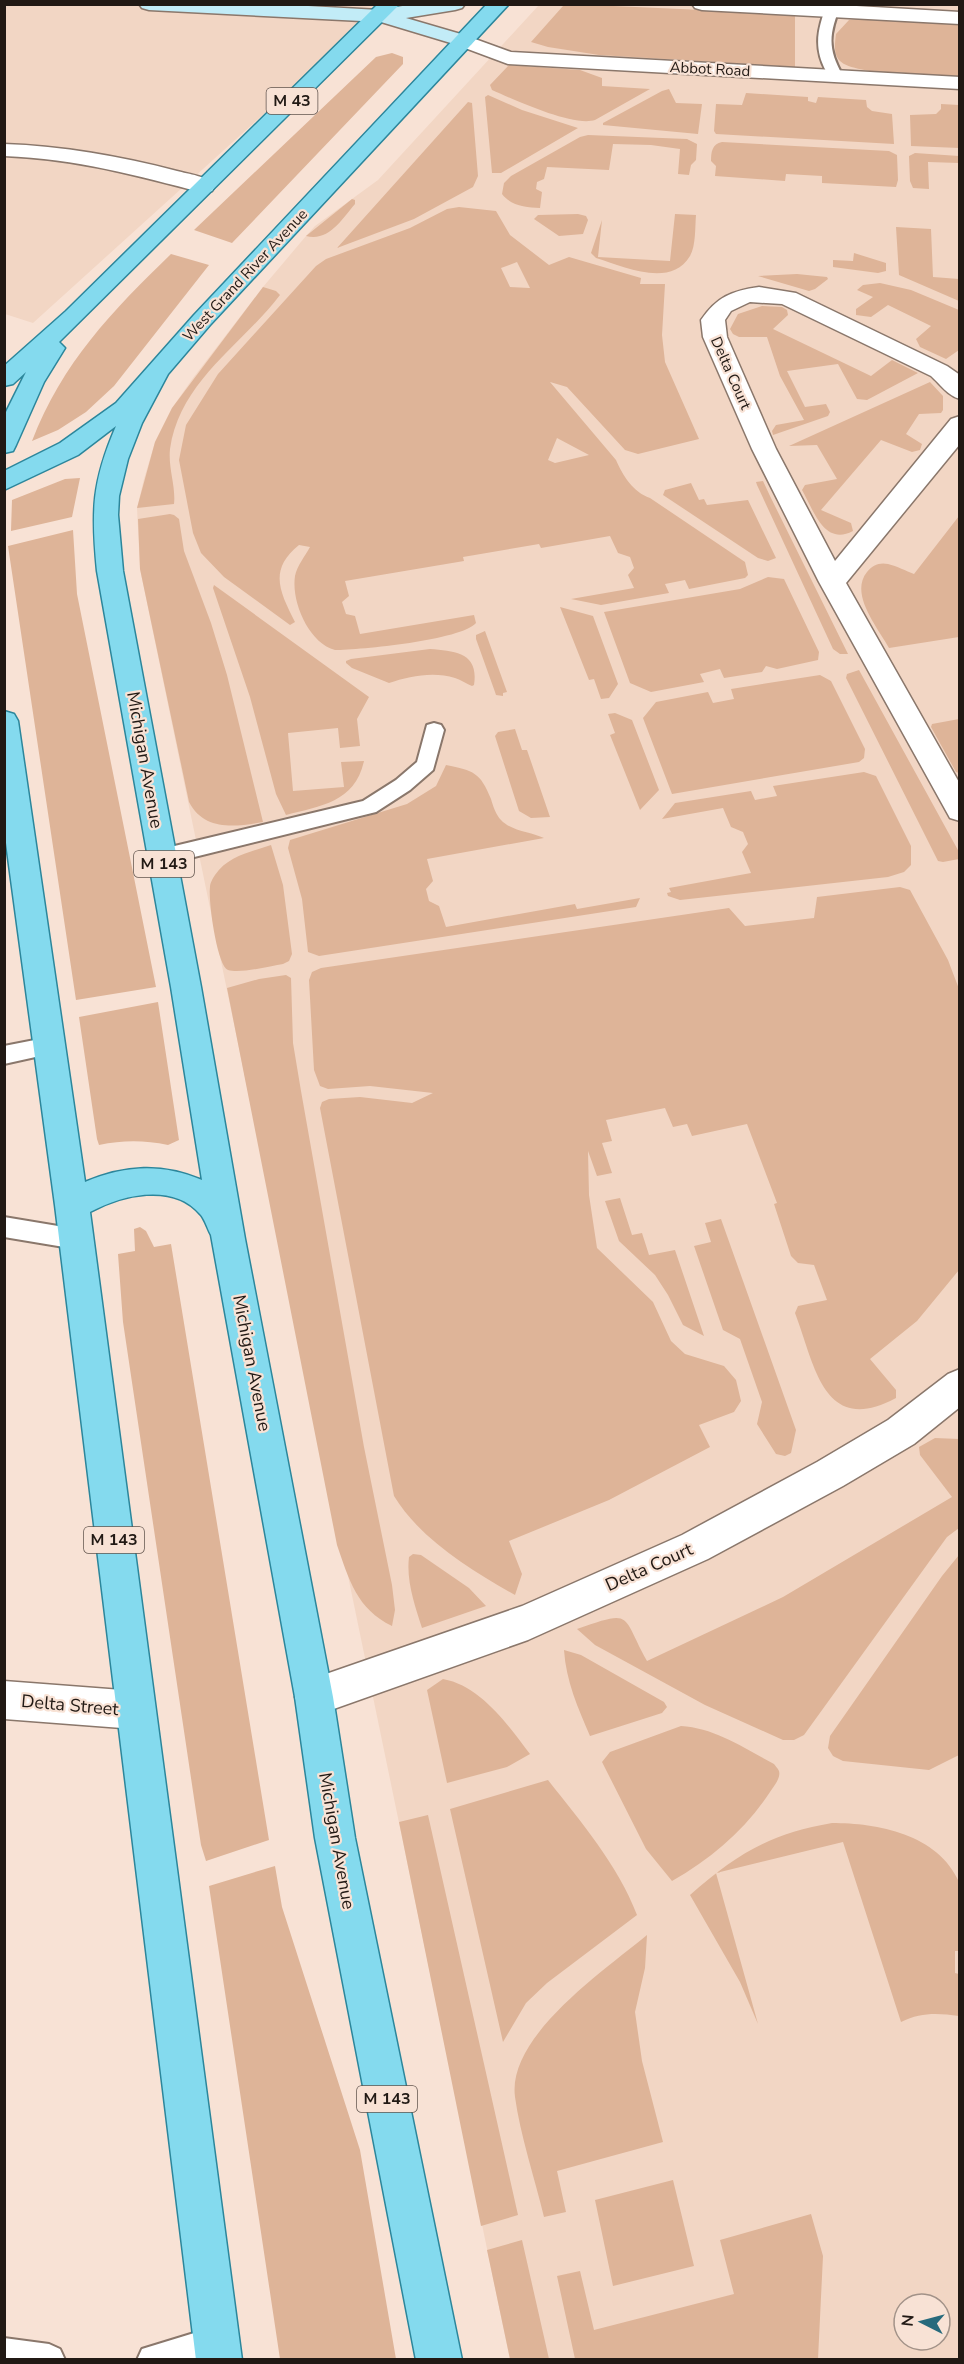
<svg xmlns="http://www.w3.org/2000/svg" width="964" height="2364" font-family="'Nunito Sans',sans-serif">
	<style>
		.built { fill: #f2d6c4; fill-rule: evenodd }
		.green { fill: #deb498; fill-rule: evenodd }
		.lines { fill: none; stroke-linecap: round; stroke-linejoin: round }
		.service-casing { stroke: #8a776b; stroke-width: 4 }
		.minor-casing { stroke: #8a776b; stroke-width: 3 }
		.secondary-casing { stroke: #8a776b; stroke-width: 3 }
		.primary-casing { stroke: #2c869b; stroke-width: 3 }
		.service { fill: #fff; fill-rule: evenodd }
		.minor { fill: #fff; fill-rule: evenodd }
		.secondary { fill: #c2ecf7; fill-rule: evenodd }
		.primary { fill: #84daee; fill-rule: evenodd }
		.labels { text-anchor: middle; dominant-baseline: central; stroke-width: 4.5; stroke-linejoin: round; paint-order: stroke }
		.far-street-label { font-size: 15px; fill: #211914; stroke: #f8e2d5 }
		.shield { fill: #f8e2d5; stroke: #62554e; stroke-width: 1.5 }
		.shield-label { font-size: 16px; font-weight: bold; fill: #211914 }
		.street-label { font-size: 18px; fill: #211914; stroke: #f8e2d5 }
	</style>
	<rect width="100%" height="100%" fill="#f8e2d5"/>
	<path class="built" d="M4 5H384L33 323 5 314Z
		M539 5H959V2359L510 2360 140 569 137 508 144 479 155 442 172 408 193 378 263 287 306 236 315 226 378 180ZM904 2304H940V2340H904Z"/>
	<path class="green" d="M591 5 795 14V67L599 55 548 47 531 42 563 6Z
		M865 18 959 23V76C936 75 855 76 840 61 833 54 835 43 836 34L849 20Z
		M392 53 403 57V64L232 243 194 230 376 57Z
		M509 65 580 70 602 78V86L650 89 595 120C573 127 515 100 492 90L490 85Z
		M669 89 676 103 702 104 698 134 603 125V123L662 91Z
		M746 93 808 97V101L816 103 818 97 866 100 867 107 872 111 892 114 894 144 716 134 714 131 716 104 742 105Z
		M488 95 522 110 578 128 501 173H492L485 97Z
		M468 102 472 103 478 176 473 187 414 219 337 248Z
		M941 104 959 105V148L911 146 910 115 936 114 941 109Z
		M588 135 687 139 697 144 696 160 691 165 689 175 678 174 680 149 651 145 613 144 609 170 547 167 544 179 537 182 536 189 542 192 540 208C526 207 511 206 502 194L504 183 511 176 580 137Z
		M722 142 889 151 897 155 898 180 896 187 822 183V176L786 174 785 181 715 176 716 166 711 161C711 152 712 144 722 142Z
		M915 153 959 156V163L928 162 929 189 913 188 910 181 909 156Z
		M352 199 355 200V204C342 219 329 242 306 236Z
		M459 207 496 211 510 235 549 265 569 257 641 278 640 284H665L662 335 665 362 699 439 638 454 625 450 567 387 550 382 616 460C623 476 633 492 650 498L745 562 748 575 745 578 689 589 685 580 665 584 669 593 601 605 571 599 634 588 628 575 634 568 630 557 618 553 610 536 541 548 539 544 463 557 464 561 345 581 349 596 342 602 346 614 355 616 360 634 474 615 476 623C462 640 360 650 335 650 309 643 291 602 295 576 297 566 305 556 310 547L299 545C268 570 280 592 295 622L290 625 224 577 201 553 193 533 179 460 186 425 218 374 316 266 326 259 410 228 447 209ZM517 262 530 288H529L510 287 501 268ZM557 438 589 455 555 463 548 460Z
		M578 214 586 216 588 220 583 234 559 236 534 219 538 215Z
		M675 214 696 215C695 226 696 246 690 256 670 289 623 266 596 258L591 253 602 220 598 257 670 261Z
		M896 227 931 229 933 277 959 279V301L899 275Z
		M854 253 886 263V271L878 273 833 267V260L853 261Z
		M171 254 209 265 114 386 86 412 58 430 32 441C62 363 112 311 171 254Z
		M797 274 827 277 828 279 815 289 809 291 758 276Z
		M880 283 911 290 959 310V350L946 359 920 347 916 339 931 326 888 305 871 317 856 315V309L873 297 857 290 863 285Z
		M263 287 276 291 280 295C241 346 180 381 170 449 168 468 176 486 174 504L137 508 155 442 172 408Z
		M762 306 782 307 787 310 788 315 773 329 871 376 892 360 918 373 867 400 857 399 838 364 787 371 805 407 826 404 830 412 828 416 773 435 772 431 776 425 804 420 780 376 767 337H739L733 334 730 329 738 314Z
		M930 382 943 396V410L941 413 919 414 906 434 922 444 920 450 912 452 881 440 821 510 851 523 853 531C824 546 814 511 802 490L805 485 837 479 817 445 789 446Z
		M80 478 72 517 11 531 12 500 65 479Z
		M763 481 770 496 848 654H840L833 649 757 485 756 482Z
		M691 483 699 500 704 499 707 505 748 500 776 558 768 561 758 558 663 495 665 490Z
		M170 514 174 515 179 519 184 551 211 623 227 675 263 822C235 827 204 831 189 802L140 569 138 519Z
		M959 516V637L889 648C878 628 849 594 867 572 872 565 880 562 888 564 897 566 906 571 914 574Z
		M73 530 77 594 156 987 76 1000 8 546Z
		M768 577 784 579 819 652 818 660 777 669 766 666 762 672 724 678 720 669 700 674 704 682 651 692 630 683 604 612 740 589Z
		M214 585 369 697 357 719 360 746 340 748 338 728 288 733 293 791 344 787 341 762 364 761C355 802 321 806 286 815L276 794 250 697 213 588Z
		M560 607 593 616 618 684 609 698 601 699 594 679 589 680Z
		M485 631 507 692 503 693V696L496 695 495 692 476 639V635Z
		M430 649C456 651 479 653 474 685L472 686C467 684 461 680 455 678 434 671 409 676 389 683L352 668 346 663V661L351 659Z
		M859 670 959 852V859L943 862 938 861 846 678 847 674Z
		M820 675 831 681 865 749 864 758 859 762 672 794 643 718 656 702 708 692 713 703 734 699 731 689Z
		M615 713 632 720 659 790 640 810 610 735 615 733 608 714Z
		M959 719H960L959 773 956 772 931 727 932 724Z
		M515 729 522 750H527L550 817 531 818 519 811 495 736 498 732Z
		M446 765C474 771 480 772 491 799 493 806 496 815 501 820 511 831 532 832 544 838L427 859 433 881 426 889 429 901 439 906 446 927 575 904 577 909 640 898 636 907 319 956 308 952 302 899 288 848 290 840 407 804 436 786Z
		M864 772 876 776 911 846V865L904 872 888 877 680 900 668 896 667 893 671 892 669 888 751 873 742 852 748 844 743 832 731 827 723 808 662 819 675 803 751 791 755 800 777 796 773 786Z
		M271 845 283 885 292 954 289 961 283 964C270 966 240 974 228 970 217 966 208 900 210 887 210 883 213 878 215 875 228 856 251 852 271 845Z
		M900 887 910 890 948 960 959 989V1270L917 1321 870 1359 896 1390V1398C823 1437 815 1365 795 1313L798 1306 827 1300 814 1265 798 1263 791 1256 774 1204 777 1203 747 1124 692 1136 687 1124 673 1127 665 1108 606 1120 612 1141 602 1143 612 1173 597 1176 588 1151 589 1195 597 1248 653 1302 671 1341 685 1354 724 1366 736 1380 741 1401 734 1412 699 1425 710 1447 609 1500 509 1541 522 1574 515 1595C472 1571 420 1539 394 1496L320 1108 322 1102 329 1099 360 1097 412 1103 433 1093 370 1086 328 1089 320 1086 314 1070 309 980 312 972 321 968 729 908 745 926 814 918 817 897Z
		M286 975 291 978 293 1043 301 1091 364 1447 392 1585 395 1610 392 1626C357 1609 349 1580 337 1545L227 988 259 979Z
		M158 1002 179 1140 168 1145C144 1140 123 1140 99 1145L97 1139 79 1017Z
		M620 1198 632 1235 642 1233 649 1255 675 1250 704 1336 683 1325 668 1295 655 1275 619 1241 605 1201Z
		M721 1219 796 1430 791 1453 785 1456 776 1454 757 1424 762 1402 740 1339 723 1330 694 1246 711 1242 705 1223Z
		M140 1227 146 1231 154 1247 171 1244 269 1840 206 1861 201 1845 123 1322 118 1254 135 1251 134 1229Z
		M935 1438 959 1439V1528L947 1537 804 1735 794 1740H783L705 1705 595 1645 577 1629C634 1609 621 1614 647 1661L783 1597 952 1497 920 1455 919 1447Z
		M413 1554 421 1555 469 1588 486 1606 422 1628C415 1606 406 1581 409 1557Z
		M959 1555V1755L929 1770 843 1761 833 1756 828 1748 830 1736 942 1576Z
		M564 1650 581 1655 664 1702 667 1707 662 1713 590 1736C578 1708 566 1681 564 1650Z
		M443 1679C481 1686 508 1725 530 1754L507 1767 447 1783 427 1690Z
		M681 1726C715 1728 744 1748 774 1764 774 1764 779 1770 779 1771 781 1778 774 1786 770 1792 745 1830 712 1858 672 1881L646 1849 602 1762 610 1752Z
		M548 1780C581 1822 618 1865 637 1915L547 1983 526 2003 503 2042 450 1809Z
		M428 1815 518 2215 481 2226 399 1822Z
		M832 1823C877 1823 938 1834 959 1882 963 1893 960 1937 959 1951H955V1973L959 1974V2016C938 2013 921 2012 901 2022L843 1842 716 1873 758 2024 740 1982 690 1895C737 1854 769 1834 832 1823Z
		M275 1866 282 1907 360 2150 396 2359H280L209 1886Z
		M647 1935 645 1968 635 2012 642 2061 663 2142 557 2171 566 2212 544 2217C535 2180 520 2134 515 2097 507 2036 605 1970 647 1935Z
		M673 2180 694 2266 613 2286 595 2200Z
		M811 2214 823 2256 818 2359H575L557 2276 580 2271 594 2330 734 2294 720 2240Z
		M522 2240 549 2359H510L487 2250Z"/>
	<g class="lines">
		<defs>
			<path id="service" d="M827 4H841C829 34 827 48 843 76L836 80C830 79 829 76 826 71 813 47 818 28 827 4Z
				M434 723 441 725 444 730 433 770 410 790 376 812 162 865 155 862 152 857 155 852 162 849 363 801 396 780 417 762 427 725Z
				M50 1037 58 1040 61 1046 58 1052 4 1064V1046Z
				M4 1217 76 1229 84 1232 87 1239 84 1246 76 1249 4 1237Z
				M217 2326 228 2331 233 2342 228 2353 210 2360H137L142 2349Z
				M4 2338 49 2344 60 2349 65 2360H4Z"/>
			<path id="minor" d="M692 4H822L960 12V24L702 10 695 8Z
				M464 35 511 52 960 77V89L508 64 457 45 454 41 457 37Z
				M4 144C63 146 120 156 177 171 188 174 208 176 215 186L212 191 204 193C134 175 78 159 4 156Z
				M759 287 796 293 947 366 960 375V399C948 396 940 384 931 376L782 304 750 302 731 311 725 320 727 337 776 449 835 561 951 419 960 416V444L846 583 960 784V821L950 818 819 582 752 449 703 337 701 320C717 297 731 291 759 287Z
				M960 1369V1407L914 1444 843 1486 708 1559 528 1640 314 1716 300 1711 295 1697 300 1683 522 1606 682 1535 817 1462 888 1420 948 1374Z
				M4 1681 135 1691 149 1696 154 1710 149 1724 135 1729 4 1719Z"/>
			<path id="secondary" d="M139 4H273L379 10 414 4H465L462 8 455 10 406 18 471 37 474 41 471 45 464 47 381 22 149 10 142 8Z"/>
			<path id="primary" d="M378 4H400L59 342 65 348 44 382 16 445 13 451 4 453V416L26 372 13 384 4 386V366L66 311Z
				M487 4H509L210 325 168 374 142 423 128 459 119 496 118 515 123 571 201 987 245 1239 333 1697 355 1838 462 2360H416L315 1838 295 1697 211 1235C207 1228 205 1219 200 1214 173 1182 121 1195 90 1212L242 2360H196L55 1205 4 828V711L14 714 18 721 85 1182C125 1165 162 1163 202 1180L171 987 97 571C91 511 92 482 116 426L78 455 4 490V471L60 443 116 403 194 315Z"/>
		</defs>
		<use href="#service" class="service-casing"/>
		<use href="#minor" class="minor-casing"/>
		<use href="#secondary" class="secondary-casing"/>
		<use href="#primary" class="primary-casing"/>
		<use href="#service" class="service"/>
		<use href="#minor" class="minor"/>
		<use href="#secondary" class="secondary"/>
		<use href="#primary" class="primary"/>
	</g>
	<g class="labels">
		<g class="far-street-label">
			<text transform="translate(710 69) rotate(3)">Abbot Road</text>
			<text transform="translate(245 275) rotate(-47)">West Grand River Avenue</text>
			<text transform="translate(731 373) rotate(66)">Delta Court</text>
		</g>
		<g class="shield">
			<rect x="266.5" y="88" width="51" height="26" rx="4.5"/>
			<rect x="134" y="851" width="60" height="26" rx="4.5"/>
			<rect x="84" y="1527" width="60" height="26" rx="4.5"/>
			<rect x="357" y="2086" width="60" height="26" rx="4.5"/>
		</g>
		<g class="shield-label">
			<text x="292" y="101">M 43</text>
			<text x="164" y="864">M 143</text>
			<text x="114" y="1540">M 143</text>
			<text x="387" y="2099">M 143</text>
		</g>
		<g class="street-label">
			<text transform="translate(145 760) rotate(80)">Michigan Avenue</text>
			<text transform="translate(252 1363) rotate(79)">Michigan Avenue</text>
			<text transform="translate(649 1567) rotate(-24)">Delta Court</text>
			<text transform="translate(70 1705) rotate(5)">Delta Street</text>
			<text transform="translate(337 1841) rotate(80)">Michigan Avenue</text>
		</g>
	</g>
	<rect width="964" height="2364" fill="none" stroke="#211914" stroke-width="12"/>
	<g transform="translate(922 2322) rotate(276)"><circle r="28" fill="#f8e2d5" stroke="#a29288" stroke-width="1.5"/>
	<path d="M0-4.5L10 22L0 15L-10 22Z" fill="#276a7c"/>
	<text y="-9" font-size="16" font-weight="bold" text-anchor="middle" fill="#211914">N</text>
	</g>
</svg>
